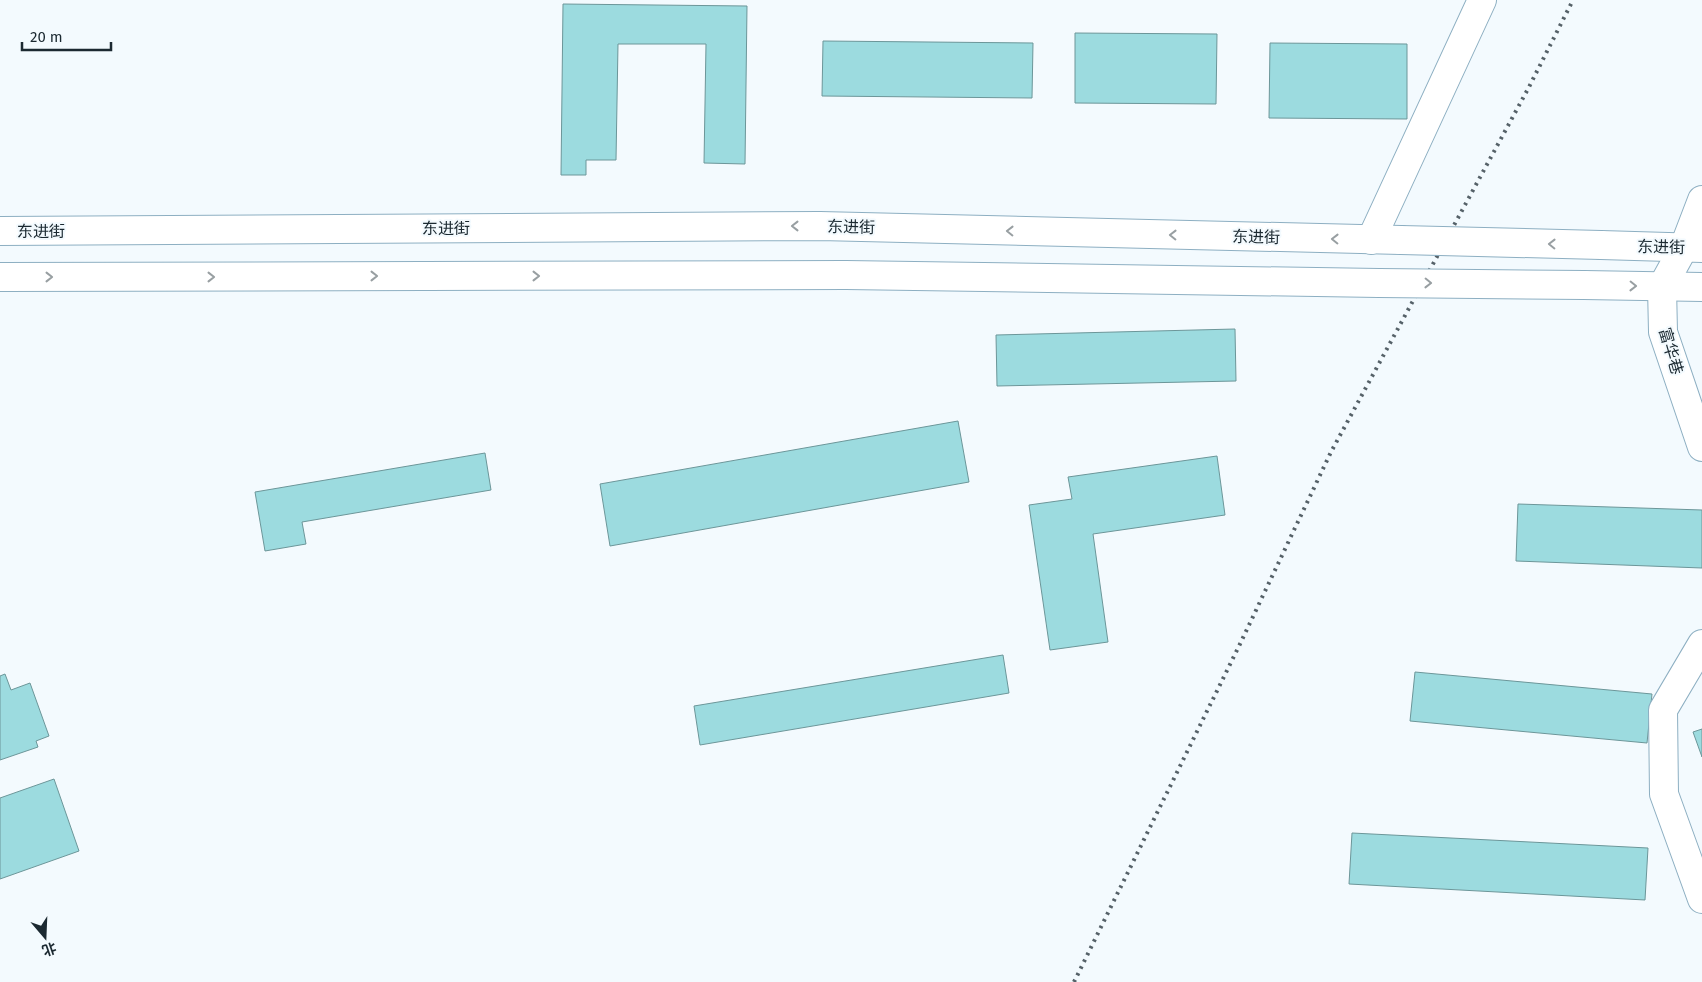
<svg xmlns="http://www.w3.org/2000/svg" width="1702" height="982" font-family="'Fira Sans','Noto Sans SC',sans-serif">
	<style>
		.building { fill: #9cdbdf; stroke: #6c9699 }
		.lines { fill: none; stroke-linecap: round; stroke-linejoin: round }
		.minor-casing { stroke: #8dafc2; stroke-width: 30 }
		.major-casing { stroke: #8dafc2; stroke-width: 30 }
		.minor { stroke: #fff; stroke-width: 28 }
		.major { stroke: #fff; stroke-width: 28 }
		.rail { stroke: #556168; stroke-width: 4; stroke-dasharray: 2.5 5; stroke-linecap: butt }
		.major-bridge-casing { stroke: #8dafc2; stroke-width: 30; stroke-linecap: butt }
		.major-bridge { stroke: #fff; stroke-width: 28 }
		.oneway { stroke: #989fa2 }
		.labels { text-anchor: middle; dominant-baseline: central; stroke-width: 4; stroke-linejoin: round; paint-order: stroke }
		.street-label { font-size: 16px; fill: #1b2931; stroke: #f3fafe }
	</style>
	<rect width="100%" height="100%" fill="#f3fafe"/>
	<path class="building" d="M563 4 747 6 745 164 704 163 706 44H618L616 160H586V175H561Z
		M1075 33 1217 34 1216 104 1075 103Z
		M823 41 1033 43 1032 98 822 96Z
		M1270 43 1407 44V119L1269 118Z
		M1235 329 1236 381 997 386 996 335Z
		M958 421 969 482 610 546 600 484Z
		M485 453 491 490 302 522 306 544 265 551 255 492Z
		M1217 456 1225 515 1093 534 1108 642 1050 650 1029 505 1072 499 1068 477Z
		M1518 504 1702 510V568L1516 561Z
		M1003 655 1009 693 700 745 694 706Z
		M1415 672 1652 694 1647 743 1410 721Z
		M5 674 11 690 30 683 49 736 36 741 38 747 0 760V676Z
		M1702 729V757L1693 732Z
		M54 779 79 851 0 879V798Z
		M1352 833 1648 848 1645 900 1349 884Z"/>
	<g class="lines">
		<defs>
			<path id="minor" d="M1702 200 1684 247 1662 287 1663 332 1702 447
				M1371 240 1482 0
				M1702 644 1663 710 1664 794 1702 899"/>
			<path id="major" d="M0 231 820 226 1401 240
				M1601 245 1702 248
				M0 277 846 275 1379 283
				M1584 285 1702 287"/>
		</defs>
		<use href="#minor" class="minor-casing"/>
		<use href="#major" class="major-casing"/>
		<use href="#minor" class="minor"/>
		<use href="#major" class="major"/>
		<path class="rail" d="M1074 982 1240 644 1331 452 1529 87 1573 0"/>
		<defs>
			<path id="major-bridge" d="M1401 240 1601 245
				M1379 283 1584 285"/>
		</defs>
		<use href="#major-bridge" class="major-bridge-casing"/>
		<use href="#major-bridge" class="major-bridge"/>
	</g>
	<defs><path id="oneway-chevron" d="M-2-3.5L2.5 0L-2 3.5" fill="none" stroke-width="1.6" stroke-linecap="round" stroke-linejoin="round" transform="scale(1.25)"/></defs>
	<g class="oneway">
		<use href="#oneway-chevron" transform="translate(795 226) rotate(180)"/>
		<use href="#oneway-chevron" transform="translate(1010 231) rotate(-179)"/>
		<use href="#oneway-chevron" transform="translate(1173 235) rotate(-179)"/>
		<use href="#oneway-chevron" transform="translate(1335 239) rotate(-179)"/>
		<use href="#oneway-chevron" transform="translate(1552 244) rotate(-179)"/>
		<use href="#oneway-chevron" transform="translate(374 276)"/>
		<use href="#oneway-chevron" transform="translate(536 276)"/>
		<use href="#oneway-chevron" transform="translate(49 277)"/>
		<use href="#oneway-chevron" transform="translate(211 277)"/>
		<use href="#oneway-chevron" transform="translate(1428 283) rotate(1)"/>
		<use href="#oneway-chevron" transform="translate(1633 286) rotate(1)"/>
	</g>
	<g class="labels">
		<g class="street-label">
			<text transform="translate(851 227) rotate(1)">东进街</text>
			<text x="446" y="228">东进街</text>
			<text x="41" y="231">东进街</text>
			<text transform="translate(1256 237) rotate(1)">东进街</text>
			<text transform="translate(1661 247) rotate(1)">东进街</text>
			<text transform="translate(1671 351) rotate(74)">富华巷</text>
		</g>
	</g>
	<g transform="translate(45 937) rotate(161)" stroke="#f3fafe" stroke-width="4" paint-order="stroke">
	<path d="M0-4L9 19L0 12L-9 19Z" fill="#1b2931"/>
	<text y="-8" font-size="14" font-weight="bold" text-anchor="middle" fill="#1b2931">北</text>
	</g>
	<path d="M22 42v8h89v-8" fill="none" stroke="#1b2931" stroke-width="2.5"/>
	<text x="30" y="42" font-size="15" fill="#1b2931" stroke="#f3fafe" stroke-width="4" paint-order="stroke">20 m</text>
</svg>
